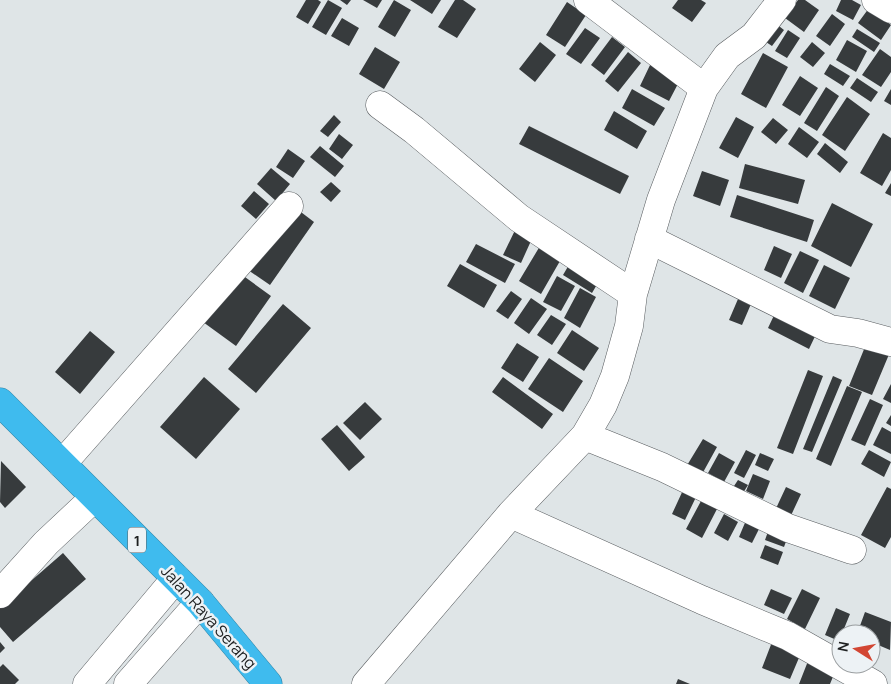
<svg xmlns="http://www.w3.org/2000/svg" width="891" height="684" font-family="Manrope,sans-serif">
	<style>
		.building { fill: #373b3d }
		.lines { fill: none; stroke-linecap: round; stroke-linejoin: round }
		.minor-casing { stroke: #595d60; stroke-width: 29 }
		.highway-casing { stroke: #3385a6; stroke-width: 29 }
		.minor { stroke: #fff; stroke-width: 28 }
		.highway { stroke: #3fbbee; stroke-width: 28 }
		.labels { text-anchor: middle; dominant-baseline: central; stroke-width: 5; stroke-linejoin: round; paint-order: stroke }
		.shield { fill: #edf2f5; stroke: #5c5f61; stroke-width: 1 }
		.shield-label { font-size: 15px; font-weight: bold; fill: #1e2021 }
		.street-label { font-size: 16px; fill: #1e2021; stroke: #edf2f5 }
	</style>
	<rect width="100%" height="100%" fill="#dfe5e7"/>
	<path class="building" d="M306 0H318L321 2 308 24 296 17Z
		M328 0 342 8 326 35 312 27Z
		M340 0H351L347 5Z
		M363 0H382L377 8Z
		M394 0 411 10 395 37 378 27Z
		M410 0H441L432 14Z
		M455 0H463L476 9 457 38 438 27Z
		M678 0H701L706 3 692 22 672 8Z
		M798 0H805L819 10 804 32 785 18Z
		M841 0H852L861 5 853 20 836 11Z
		M567 2 586 15 565 47 546 35Z
		M869 8 891 25 881 40 858 23Z
		M832 14 845 24 830 46 816 36Z
		M342 18 359 28 349 46 331 36Z
		M775 23 784 30 772 46 763 40Z
		M585 28 600 38 581 64 566 54Z
		M857 29 880 43 874 52 852 37Z
		M788 30 800 38 787 58 775 51Z
		M612 37 625 47 604 75 591 65Z
		M847 40 867 51 856 72 836 60Z
		M540 42 556 55 535 82 519 69Z
		M812 42 825 53 813 67 800 57Z
		M375 47 400 62 384 89 359 74Z
		M880 49 891 57V72L881 87 862 75Z
		M628 52 641 63 618 92 605 81Z
		M763 53 788 67 766 108 741 94Z
		M651 63 681 78 669 101 640 86Z
		M830 64 850 76 843 86 824 74Z
		M800 76 818 88 800 116 782 105Z
		M857 78 878 92 871 102 850 88Z
		M826 87 839 96 817 131 804 123Z
		M632 89 665 108 654 126 622 108Z
		M891 89V105L884 101Z
		M847 97 870 114 845 151 822 135Z
		M614 111 647 131 637 149 604 130Z
		M334 115 341 122 328 137 320 131Z
		M736 117 754 127 738 158 719 148Z
		M773 118 788 130 776 144 761 132Z
		M529 126 629 176 620 194 519 144Z
		M799 127 819 142 807 158 788 144Z
		M883 133 891 138V170L882 186 860 173Z
		M339 134 353 145 342 159 329 149Z
		M825 143 848 162 840 173 817 154Z
		M320 146 344 166 335 177 310 157Z
		M288 149 305 161 293 178 276 167Z
		M745 164 805 180 798 204 739 188Z
		M271 168 290 184 276 201 257 184Z
		M702 171 729 180 720 206 693 196Z
		M331 182 341 191 331 202 320 192Z
		M891 183V196L885 193Z
		M254 191 269 204 256 219 241 206Z
		M737 195 814 220 807 242 730 217Z
		M832 203 873 224 851 267 811 246Z
		M293 206 314 222 270 285 248 270Z
		M518 224 535 232 521 263 503 255Z
		M543 241 564 254 541 294 519 281Z
		M476 244 515 264 505 283 466 262Z
		M774 246 792 254 781 278 764 270Z
		M800 251 819 260 803 293 784 283Z
		M573 258 602 276 592 293 563 275Z
		M460 264 497 285 484 308 447 286Z
		M824 265 850 278 835 309 809 296Z
		M238 272 271 296 236 346 203 322Z
		M557 276 575 286 561 311 543 302Z
		M580 288 596 297 580 328 564 318Z
		M511 291 522 299 508 319 496 311Z
		M741 292 754 297 742 325 729 320Z
		M531 298 547 309 529 334 514 323Z
		M283 304 311 328 256 393 228 369Z
		M777 309 818 330 809 349 768 328Z
		M551 315 566 324 552 345 537 335Z
		M572 330 599 348 584 371 557 353Z
		M90 331 115 352 80 394 55 372Z
		M867 342 890 352 872 395 849 386Z
		M517 343 539 357 523 382 501 368Z
		M549 358 583 381 563 412 528 389Z
		M808 370 823 376 793 454 777 448Z
		M833 376 842 380 812 452 803 449Z
		M204 377 240 409 196 459 160 427Z
		M503 377 553 414 542 429 492 392Z
		M891 384V403L883 399Z
		M847 386 862 392 831 466 816 459Z
		M870 399 883 405 865 446 851 440Z
		M365 402 382 419 360 440 343 423Z
		M891 415V426L886 423Z
		M337 425 365 457 349 471 321 439Z
		M882 427 891 432V454L873 445Z
		M703 439 717 447 701 476 686 467Z
		M746 450 756 455 744 478 734 473Z
		M869 450 891 462 884 477 861 464Z
		M719 453 735 462 724 482 708 473Z
		M760 453 774 459 768 471 755 465Z
		M1 461 26 487 5 508 0 502Z
		M753 474 770 481 763 499 746 491Z
		M738 480 748 485 738 501 728 495Z
		M786 487 801 494 787 524 772 517Z
		M887 487 891 489V537L885 548 861 535Z
		M684 488 697 495 685 520 672 514Z
		M701 501 717 509 702 538 686 529Z
		M724 514 738 522 728 541 714 533Z
		M747 518 761 525 752 543 739 537Z
		M770 526 789 533 784 547 765 540Z
		M765 545 783 552 778 565 760 558Z
		M63 553 86 579 13 642 0 627V608Z
		M771 589 792 598 784 614 764 605Z
		M802 589 820 598 805 629 787 619Z
		M836 608 850 614 839 641 825 635Z
		M865 612 891 622 890 650 871 642V634H857Z
		M0 642 5 648 0 653Z
		M772 642 801 653 790 679 762 668Z
		M810 656 837 667 830 684H799Z
		M3 664 19 680 15 684H0V667Z
		M678 679 690 684H676Z"/>
	<g class="lines">
		<defs>
			<path id="minor" d="M588 0 704 88
				M876 0 891 9
				M380 105 414 130 519 218 633 294
				M649 239 830 329 858 333 891 342
				M585 436 662 467 788 528 852 550
				M62 464 289 206
				M511 514 585 436 603 405 615 376 629 326 633 294 661 200 704 88 727 56 754 36 782 0
				M0 594 46 543 94 498
				M87 684 176 578
				M128 684 200 602
				M366 684 511 514 702 600 788 636 873 684"/>
			<path id="highway" d="M0 402 200 602 268 684"/>
		</defs>
		<use href="#minor" class="minor-casing"/>
		<use href="#highway" class="highway-casing"/>
		<use href="#minor" class="minor"/>
		<use href="#highway" class="highway"/>
	</g>
	<g class="labels">
		<rect class="shield" x="128" y="527.5" width="18" height="25" rx="4"/>
		<g class="shield-label">
			<text x="137" y="540">1</text>
		</g>
		<g class="street-label">
			<text transform="translate(209 617) rotate(48)">Jalan Raya Serang</text>
		</g>
	</g>
	<g transform="translate(856 649) rotate(281)"><circle r="24" fill="#edf2f5" stroke="#9a9ea0"/>
	<path d="M0-4L9 19L0 12L-9 19Z" fill="#d24633"/>
	<text y="-8" font-size="14" font-weight="bold" text-anchor="middle" fill="#1e2021">N</text>
	</g>
</svg>
